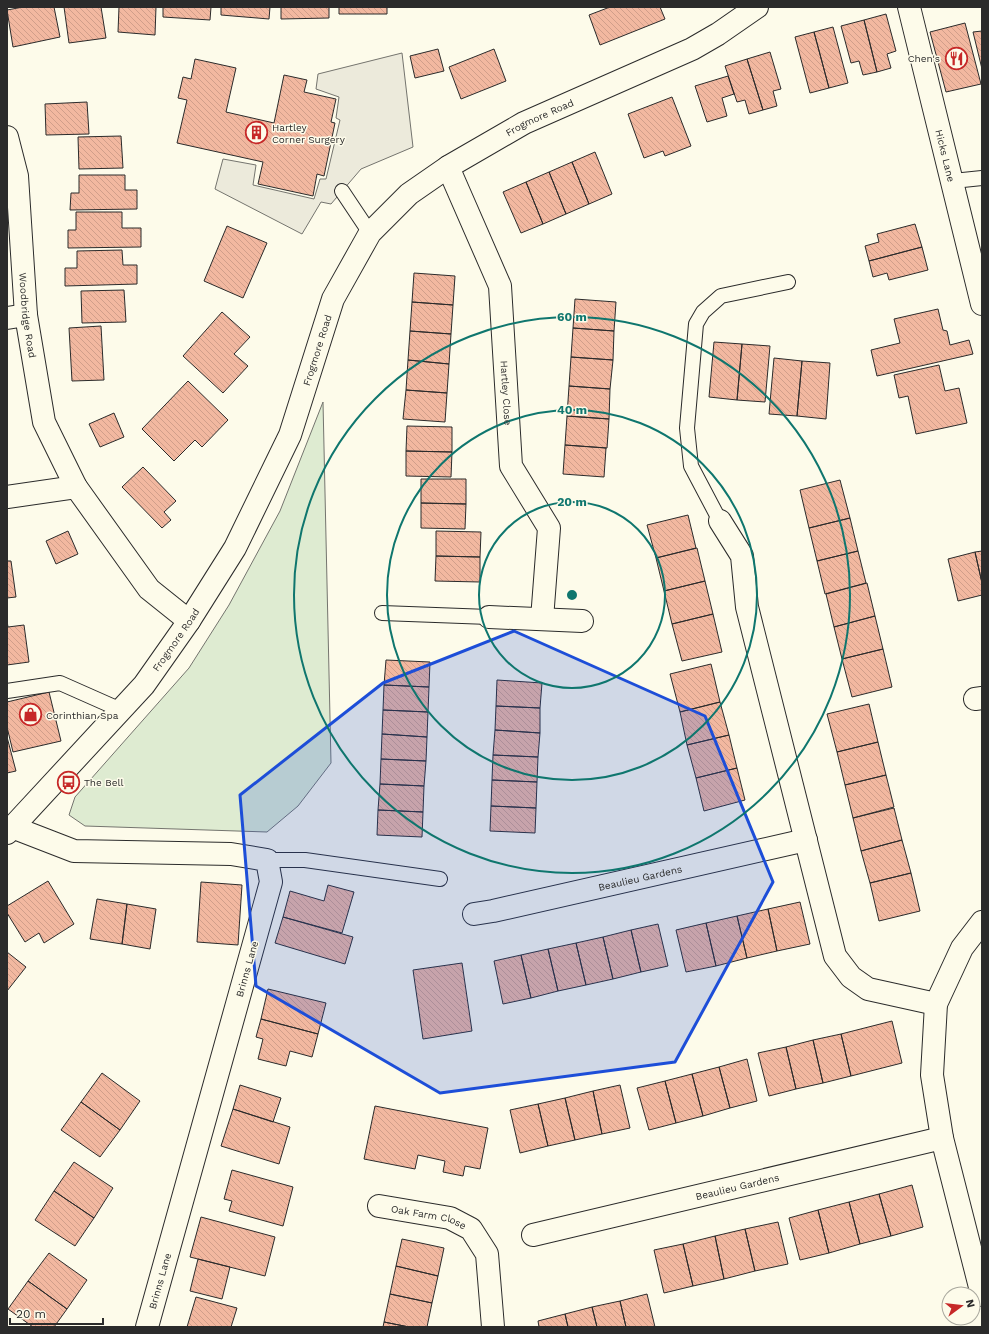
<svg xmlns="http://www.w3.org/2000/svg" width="989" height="1334" font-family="'Work Sans',sans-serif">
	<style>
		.green { fill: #deebd1; stroke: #74746e }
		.parking { fill: #eceadb; stroke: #74746e }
		.building { fill: url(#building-back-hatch); stroke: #2b2b2b }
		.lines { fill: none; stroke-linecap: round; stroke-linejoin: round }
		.service-casing { stroke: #2b2b2b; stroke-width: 16 }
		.minor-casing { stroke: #2b2b2b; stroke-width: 24 }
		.tertiary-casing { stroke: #2b2b2b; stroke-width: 24 }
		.service { stroke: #fdfbea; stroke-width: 14 }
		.minor { stroke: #fdfbea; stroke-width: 22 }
		.tertiary { stroke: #fdfbea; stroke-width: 22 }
		.marked { fill: #1d4ed8; fill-opacity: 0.2; stroke: #1d4ed8; stroke-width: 3; stroke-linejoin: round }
		.ring { fill: none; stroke: #0f766e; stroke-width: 2 }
		.labels { text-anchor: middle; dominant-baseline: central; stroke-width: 3; stroke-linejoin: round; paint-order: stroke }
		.poi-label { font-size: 10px; fill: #2b2b2b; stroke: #fdfbea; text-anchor: start }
		.street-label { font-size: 10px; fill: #2b2b2b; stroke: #fdfbea }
		.centre { fill: #0f766e; stroke: #fdfbea; stroke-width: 2 }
		.ring-label { font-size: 12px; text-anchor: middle; font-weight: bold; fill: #0f766e; stroke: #fdfbea; stroke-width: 3; stroke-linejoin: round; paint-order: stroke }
	</style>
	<defs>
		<pattern id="building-back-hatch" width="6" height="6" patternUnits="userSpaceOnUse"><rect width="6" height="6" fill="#f2b8a0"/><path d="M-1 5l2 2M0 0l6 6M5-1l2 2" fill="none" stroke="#d09e8a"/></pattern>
	</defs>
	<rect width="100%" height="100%" fill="#fdfbea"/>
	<path class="green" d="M323 402 331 763 298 806 267 832 85 826 69 815 75 797 189 668 229 605 280 511Z"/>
	<path class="parking" d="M402 53 413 147 361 169 331 204 321 202 302 234 215 189 223 159 256 165 253 185 314 199 320 179H326L340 120 336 118 339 97 316 89 318 74Z"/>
	<path class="building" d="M23 7H54L60 37 13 47 7 10Z
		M64 7H101L106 38 69 43Z
		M119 7H156L155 35 118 32Z
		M163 7H211L210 20 163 17Z
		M221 7H270L269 19 221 15Z
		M281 7H329V18L281 19Z
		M339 7H387V14H339Z
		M610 7H660L665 19 600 45 589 15Z
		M886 14 896 51 887 54 891 68 877 72 864 20Z
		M864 20 877 72 863 75 859 61 851 63 841 26Z
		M965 23 981 84 946 92 930 32Z
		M833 27 848 83 829 88 814 32Z
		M982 31V69L973 32Z
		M814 32 829 88 810 93 795 37Z
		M438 49 444 71 415 78 410 56Z
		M494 49 506 81 461 99 449 67Z
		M770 52 781 89 773 91 777 106 763 110 747 59Z
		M195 59 236 68 226 112 274 123 284 75 307 80 304 92 336 99 331 122 335 123 324 176 317 174 313 196 258 184 263 162 177 143 187 100 178 98 183 77 191 79Z
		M747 59 763 110 749 114 745 100 737 102 725 66Z
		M728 76 734 94 722 98 727 116 707 122 695 86Z
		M672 97 691 146 665 156 663 151 644 158 628 114Z
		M87 102 89 134 46 135 45 104Z
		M121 136 123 168 79 169 78 137Z
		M595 152 612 194 589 204 572 162Z
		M572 162 589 204 566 214 549 172Z
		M549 172 566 214 543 224 526 182Z
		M79 175H125V190H137V209L70 210 71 193H79Z
		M526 182 543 224 521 233 503 192Z
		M76 212H122V228H141V247L68 248V230H76Z
		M915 224 922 247 869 261 865 246 879 242 877 234Z
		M227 226 267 243 243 298 204 281Z
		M922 247 928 270 889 280 887 273 873 277 869 261Z
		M122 250 123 265H137V284L65 286V268H77V251Z
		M414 273 455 276 453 305 412 302Z
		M124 290 126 322 82 323 81 291Z
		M575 299 616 302 614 331 573 328Z
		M412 302 453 305 451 334 410 331Z
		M938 309 943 330 947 331 950 345 969 340 973 354 877 376 871 350 900 343 894 319Z
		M222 312 250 337 234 354 248 366 223 393 183 356Z
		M101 326 104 380 72 381 69 328Z
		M573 328 614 331 613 360 571 357Z
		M410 331 451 334 449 364 408 360Z
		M714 342 742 344 737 400 709 397Z
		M742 344 770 346 765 402 737 400Z
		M571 357 613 360 610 389 569 386Z
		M774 358 802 361 797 416 769 414Z
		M408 360 449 364 447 393 406 390Z
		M802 361 830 363 826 419 797 416Z
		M939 365 945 391 959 388 967 423 916 434 908 396 899 398 894 375Z
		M188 381 228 420 202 447 195 440 174 461 142 429Z
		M569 386 610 389 609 419 567 416Z
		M406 390 447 393 445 422 403 419Z
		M114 413 124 437 100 447 89 424Z
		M567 416 609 419 607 448 565 445Z
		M407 426 452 427V452L406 451Z
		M565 445 606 448 604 477 563 474Z
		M406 451 452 452 451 477 406 476Z
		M143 467 176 501 164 512 171 520 162 528 122 487Z
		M421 479H466V504L421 503Z
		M840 480 850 518 809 528 800 490Z
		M421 503 466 504 465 529 421 528Z
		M688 515 696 548 656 558 647 525Z
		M850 518 858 551 817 561 809 528Z
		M68 531 78 554 56 564 46 541Z
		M436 531 481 532 480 557 436 556Z
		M697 548 705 581 664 591 656 558Z
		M858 551 866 583 825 594 817 561Z
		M982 551V583L975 552Z
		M975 552 982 583V595L958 601 948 559Z
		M436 556 480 557V582L435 581Z
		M7 561H11L16 597 7 598Z
		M705 581 713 614 672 624 664 591Z
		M867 583 875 616 834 627 826 594Z
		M713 614 722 652 682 661 672 624Z
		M875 616 883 649 842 659 834 627Z
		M7 621 8 627 24 625 29 662 7 665Z
		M883 649 892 687 852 697 842 659Z
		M386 660 430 662 429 687 384 685Z
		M711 664 720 702 680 712 670 674Z
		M497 680 542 683 540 708 496 706Z
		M384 685 429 687 428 712 383 710Z
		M49 692 61 741 13 752 7 727V702Z
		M720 702 729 735 687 745 680 712Z
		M869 704 878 742 837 752 827 714Z
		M496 706 540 708V733L495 730Z
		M383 710 428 712 427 737 382 734Z
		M495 730 540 733 538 757 493 755Z
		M382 734 427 737 426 761 381 759Z
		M729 735 737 768 696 778 687 745Z
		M7 737 16 771 7 773Z
		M878 742 886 775 845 785 837 752Z
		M493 755 538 757 537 782 492 780Z
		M381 759 426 761 424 786 380 784Z
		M737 768 745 800 704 811 696 778Z
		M886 775 894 807 853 818 845 785Z
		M492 780 537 782 536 808 491 806Z
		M380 784 424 786 423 812 378 810Z
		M491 806 536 808 535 833 490 831Z
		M894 808 902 840 861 851 853 818Z
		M378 810 423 812 422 837 377 835Z
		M902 840 911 873 870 883 861 851Z
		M911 873 920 911 879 921 870 883Z
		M48 881 74 924 44 943 39 933 25 942 7 913V906Z
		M201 882 242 885 238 945 197 942Z
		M328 885 354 892 342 933 283 917 290 891 324 901Z
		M97 899 127 904 122 944 90 939Z
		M800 902 810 944 777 951 768 909Z
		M127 904 156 909 150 949 122 944Z
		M768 909 777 951 747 958 737 916Z
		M737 916 747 958 716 966 706 923Z
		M283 917 353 937 345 964 275 943Z
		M706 923 716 966 686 972 676 930Z
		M658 924 668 966 641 972 631 930Z
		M631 930 641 972 613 979 603 937Z
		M603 937 613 979 586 985 576 943Z
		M576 943 586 985 558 991 548 949Z
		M548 949 558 991 531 998 521 955Z
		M7 952 26 967 7 991Z
		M521 955 531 998 503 1004 494 961Z
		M462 963 472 1031 423 1039 413 970Z
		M268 989 326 1003 318 1034 261 1019Z
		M261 1019 318 1034 312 1057 290 1051 286 1066 258 1059 263 1039 256 1037Z
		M892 1021 902 1063 851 1076 841 1034Z
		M841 1034 851 1076 823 1083 813 1040Z
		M813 1040 823 1083 796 1089 786 1047Z
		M786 1047 796 1089 769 1096 758 1053Z
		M747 1059 757 1101 730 1108 719 1067Z
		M719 1067 730 1108 703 1116 692 1074Z
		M102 1073 140 1101 120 1130 81 1102Z
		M692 1074 703 1116 676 1123 665 1081Z
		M665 1081 676 1123 649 1130 637 1088Z
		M240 1085 281 1098 273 1122 233 1109Z
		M620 1085 630 1128 602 1134 593 1091Z
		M593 1091 602 1134 575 1140 565 1098Z
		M565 1098 575 1140 548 1146 538 1104Z
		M81 1102 120 1130 100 1157 61 1130Z
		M538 1104 548 1146 520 1153 510 1110Z
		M375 1106 488 1128 480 1169 465 1166 463 1176 443 1172 445 1161 418 1155 415 1169 364 1159Z
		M233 1109 290 1127 279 1164 221 1146Z
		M74 1162 113 1188 94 1218 54 1191Z
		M232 1170 293 1187 283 1226 229 1211 232 1201 224 1199Z
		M912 1185 923 1227 891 1236 879 1194Z
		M54 1191 94 1218 75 1246 35 1220Z
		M879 1194 891 1236 860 1244 849 1202Z
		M849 1202 860 1244 829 1253 818 1210Z
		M818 1210 829 1253 800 1260 789 1218Z
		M201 1217 275 1237 265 1276 190 1257Z
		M778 1222 788 1264 755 1271 745 1229Z
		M745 1229 755 1271 724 1279 715 1236Z
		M715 1236 724 1279 693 1286 683 1244Z
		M402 1239 444 1248 438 1276 396 1266Z
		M683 1244 693 1286 664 1293 654 1250Z
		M49 1253 87 1280 67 1309 28 1281Z
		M198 1259 230 1267 222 1299 190 1291Z
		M396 1266 438 1276 432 1303 390 1294Z
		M28 1281 67 1309 54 1327H33L8 1309Z
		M390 1294 432 1303 427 1327H409L384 1322Z
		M647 1294 655 1327H626L620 1301Z
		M196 1297 237 1308 231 1327H187Z
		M620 1301 626 1327H597L592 1307Z
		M592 1307 597 1327H568L565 1314Z
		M565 1314 568 1327H539L538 1321Z
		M384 1322 409 1327H383Z"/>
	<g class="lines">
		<defs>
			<path id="service" d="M953 181 982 178
				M342 191 370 233
				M720 521 691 466 687 428 696 324 703 312 721 296 788 282
				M382 613 489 617
				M7 691 60 683 121 710
				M267 860H305L440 879"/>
			<g id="minor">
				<path id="s1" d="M909 7 982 304"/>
				<path id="s2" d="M7 137 17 176 26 315 44 422 76 487 149 589 189 621"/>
				<path id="s3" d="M448 167 500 286 511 466 549 528 542 619"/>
				<path d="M7 318 26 315"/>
				<path d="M7 497 76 487"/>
				<path d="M720 521 742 556 747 607 835 956 851 977 868 989 936 1004"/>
				<path d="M489 617 582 621"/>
				<path d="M975 699 982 698"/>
				<path d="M12 827 74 851 231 854 267 860 271 882 147 1327"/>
				<path id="s4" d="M474 914 493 911 806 840"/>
				<path d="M982 922 962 948 936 1004 932 1075 942 1138 982 1295"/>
				<path id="s5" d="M379 1206 450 1218 471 1229 487 1254 493 1327"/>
				<path id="s6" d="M533 1235 942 1138"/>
			</g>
			<g id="tertiary">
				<path id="s7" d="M7 833 144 685 189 621 235 548 290 435 333 299 370 233 409 194 448 167 524 123 692 49 718 34 757 7"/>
			</g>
		</defs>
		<use href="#service" class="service-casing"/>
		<use href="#minor" class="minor-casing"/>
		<use href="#tertiary" class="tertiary-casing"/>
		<use href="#service" class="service"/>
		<use href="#minor" class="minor"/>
		<use href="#tertiary" class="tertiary"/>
	</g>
	<path class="marked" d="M514 631 705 716 773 882 675 1062 440 1093 256 986 240 795 383 683Z"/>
	<g class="ring">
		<circle cx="572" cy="595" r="93"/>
		<circle cx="572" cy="595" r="185"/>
		<circle cx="572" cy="595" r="278"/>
	</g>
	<defs>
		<symbol id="restaurant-ring" viewBox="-11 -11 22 22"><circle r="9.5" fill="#fdfbea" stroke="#c62828" stroke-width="1.5"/><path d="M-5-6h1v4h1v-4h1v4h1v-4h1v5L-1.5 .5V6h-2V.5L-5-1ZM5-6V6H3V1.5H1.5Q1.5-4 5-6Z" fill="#c62828"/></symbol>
		<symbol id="building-ring" viewBox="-11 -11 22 22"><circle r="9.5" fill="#fdfbea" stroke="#c62828" stroke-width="1.5"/><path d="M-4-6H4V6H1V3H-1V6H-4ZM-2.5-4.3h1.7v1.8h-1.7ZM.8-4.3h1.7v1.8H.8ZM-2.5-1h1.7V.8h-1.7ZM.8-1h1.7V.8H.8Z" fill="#c62828"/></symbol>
		<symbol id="shop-ring" viewBox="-11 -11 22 22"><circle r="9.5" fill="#fdfbea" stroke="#c62828" stroke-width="1.5"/><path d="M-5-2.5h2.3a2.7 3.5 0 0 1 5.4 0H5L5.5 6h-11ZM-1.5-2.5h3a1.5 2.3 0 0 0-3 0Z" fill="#c62828"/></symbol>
		<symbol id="bus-ring" viewBox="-11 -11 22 22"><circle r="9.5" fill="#fdfbea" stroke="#c62828" stroke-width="1.5"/><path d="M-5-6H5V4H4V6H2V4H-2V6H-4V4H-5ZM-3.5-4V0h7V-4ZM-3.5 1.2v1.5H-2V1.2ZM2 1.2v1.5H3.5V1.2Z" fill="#c62828"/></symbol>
	</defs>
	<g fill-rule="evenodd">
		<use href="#restaurant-ring" x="944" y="46" width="25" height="25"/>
		<use href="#building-ring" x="244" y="120" width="25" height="25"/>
		<use href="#shop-ring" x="18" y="702" width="25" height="25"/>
		<use href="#bus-ring" x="56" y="770" width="25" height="25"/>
	</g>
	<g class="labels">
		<g class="poi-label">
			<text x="940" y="58" text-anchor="end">Chen's</text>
			<text x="272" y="127">Hartley<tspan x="272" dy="12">Corner Surgery</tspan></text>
			<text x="46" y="715">Corinthian Spa</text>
			<text x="84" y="782">The Bell</text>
		</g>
		<g class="street-label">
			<text stroke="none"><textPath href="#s7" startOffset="917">Frogmore Road</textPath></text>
			<text stroke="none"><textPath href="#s1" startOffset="153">Hicks Lane</textPath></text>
			<text stroke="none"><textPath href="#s2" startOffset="180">Woodbridge Road</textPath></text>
			<text stroke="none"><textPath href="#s7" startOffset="581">Frogmore Road</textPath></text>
			<text stroke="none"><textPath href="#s3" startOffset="237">Hartley Close</textPath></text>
			<text stroke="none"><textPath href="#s7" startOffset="257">Frogmore Road</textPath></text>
			<text stroke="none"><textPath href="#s4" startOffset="170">Beaulieu Gardens</textPath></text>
			<text transform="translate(247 969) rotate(-74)">Brinns Lane</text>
			<text stroke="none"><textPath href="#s6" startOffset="210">Beaulieu Gardens</textPath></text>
			<text stroke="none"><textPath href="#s5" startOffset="51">Oak Farm Close</textPath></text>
			<text transform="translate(160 1281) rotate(-74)">Brinns Lane</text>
		</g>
	</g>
	<circle cx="572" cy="595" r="6" class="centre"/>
	<g class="ring-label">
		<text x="572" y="321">60 m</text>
		<text x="572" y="414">40 m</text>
		<text x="572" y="506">20 m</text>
	</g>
	<rect width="989" height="1334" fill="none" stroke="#2b2b2b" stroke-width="16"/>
	<g transform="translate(961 1306) rotate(75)"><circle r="19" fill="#fdfbea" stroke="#a9a89e"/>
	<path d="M0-3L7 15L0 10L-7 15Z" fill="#c62828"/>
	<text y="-6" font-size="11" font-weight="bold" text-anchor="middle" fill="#2b2b2b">N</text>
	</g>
	<path d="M10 1318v6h93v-6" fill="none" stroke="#2b2b2b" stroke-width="2"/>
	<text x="16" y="1318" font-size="12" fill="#2b2b2b" stroke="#fdfbea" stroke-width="3" paint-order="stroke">20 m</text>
</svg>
